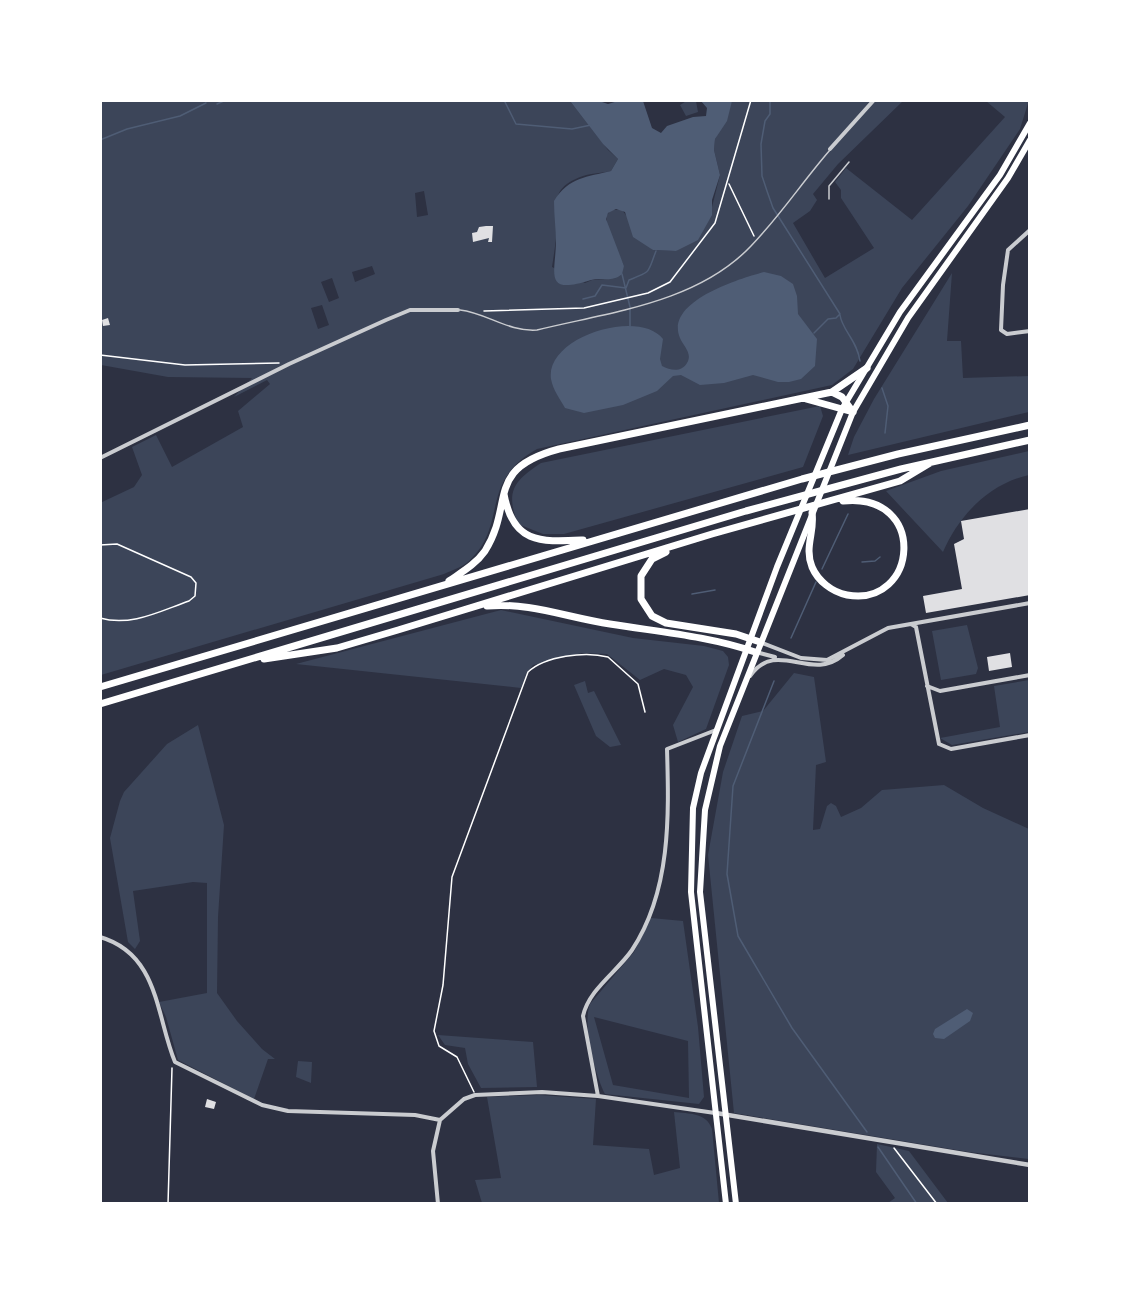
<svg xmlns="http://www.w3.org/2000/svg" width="1130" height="1304" font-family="Montserrat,sans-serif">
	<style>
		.green { fill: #3c4559; fill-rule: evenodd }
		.water { fill: #4f5d75 }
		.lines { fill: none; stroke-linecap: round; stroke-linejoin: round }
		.stream { stroke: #4f5d75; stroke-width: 1.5 }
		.building { fill: #e0e0e3 }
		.path { stroke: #fff; stroke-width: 1.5 }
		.service { stroke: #caccd0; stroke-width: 1.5 }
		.minor { stroke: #caccd0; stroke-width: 4 }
		.tertiary { stroke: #caccd0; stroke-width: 4.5 }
		.primary { stroke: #fff; stroke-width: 6 }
		.motorway { stroke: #fff; stroke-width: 7 }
	</style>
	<rect width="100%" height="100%" fill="#2d3142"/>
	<path class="green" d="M688 100 696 101 698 112 686 116 680 105Z
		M1029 100 1020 129 968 206 902 288 853 369 832 385 537 449C478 482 509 524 469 561 463 567 452 570 444 574L101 675 100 503 134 487 142 475 132 447 156 435 172 467 243 427 238 411 270 384 267 380 234 397 252 378 168 377 101 365V101H570L608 150 618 159 611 171C602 173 592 173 583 176 550 188 557 202 557 229 556 241 554 254 552 267L585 283 592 280 616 278 624 266 608 230 606 216 611 210H622L653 250 676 251 712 207 720 175 714 150 715 139 732 101H903L838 164 813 194 817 200 810 211 793 223 825 278 874 248 841 198V190L835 182 846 168 912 220 1005 117 986 101ZM424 191 428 215 417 217 415 193ZM372 266 375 274 355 282 352 272ZM332 278 339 298 329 302 321 282ZM322 305 329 325 318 329 311 308Z
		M952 273 947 341H961L963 378 1029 376V412L848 455 854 437 874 399Z
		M820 406 823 416 803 467 564 534H543L518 524C505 491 514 481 541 463Z
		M1029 451V475C989 484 959 515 943 552L886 491 941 471Z
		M501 610 633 638 704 646 723 651 728 657 729 665 706 729 678 742 673 725 693 687 686 675 664 669 640 680 607 654 582 653 533 665 526 674 521 688 296 664Z
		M967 625 978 668 976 674 941 680 932 631Z
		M794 673 814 677 826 762 816 765 813 830 820 829 827 806 831 803 836 806 841 817 861 808 882 790 944 785 983 808 1029 829V1159L969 1152 734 1113 708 855 723 772 742 716 763 711Z
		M1029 680V732L952 745 940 738 1000 727 994 686Z
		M585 681 588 693 594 691 621 745 610 747 596 736 574 685Z
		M198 725 224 825 218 917 217 993 237 1021 262 1049 275 1059H268L254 1099 178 1060 166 1017 159 1002 207 993V883L193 882 133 891 140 941 135 949 128 942 110 838 120 801 124 792 167 744Z
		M651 918 683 921 698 1027 704 1097 699 1104 605 1094C595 1075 582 1024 590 1004L634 952ZM594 1017 688 1041 689 1098 613 1085Z
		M438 1035 533 1042 537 1087 481 1088 468 1064 465 1048 445 1045Z
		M298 1061 312 1062 311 1083 296 1077Z
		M539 1095 596 1099 593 1145 649 1149 654 1175 680 1168 674 1112C689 1114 706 1112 712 1129L719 1203H482L475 1180 501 1178 487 1097Z
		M877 1144 909 1151 948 1203H888L895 1198 876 1172Z"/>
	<path class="water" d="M570 101H599L608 104 618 101H643L652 128 661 133 667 126 693 117 706 116 707 108 701 101H732L727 121 715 139 714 150 720 175 712 200V215L698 240 676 251 653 250 633 237 625 212 616 209 608 213 606 219 624 266 622 274C612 283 602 277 591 280 544 295 555 275 556 243 556 229 554 216 554 201 569 177 587 177 611 171L618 159 603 144Z
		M764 272 781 276 793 284 797 296 798 314 817 339 815 366 801 379 789 382H778L753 375 724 383 700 385 681 375 673 376 657 391 623 405 584 413 565 408C560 399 553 390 551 379 545 337 639 308 663 339L660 359 662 366C670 370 681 373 687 363 693 353 683 346 680 338 664 301 742 278 764 272Z
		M967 1009 973 1013 970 1021 944 1039 935 1038 933 1034 935 1029Z"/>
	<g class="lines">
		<path class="stream" d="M504 100 516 124 572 129 591 125
			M770 100V114L765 121 761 144 762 176 767 191 773 208 840 314 836 318 828 319 814 333
			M217 104 226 100
			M100 140 127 129 180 116 206 103
			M622 274 630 307V326
			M583 299 595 296 602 285 626 288 629 280C652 271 647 274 656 251
			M840 315C842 330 857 340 860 361
			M882 388 888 406 885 433
			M862 562 875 561 880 557
			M822 569 848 514
			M692 594 715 590
			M791 638 816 582
			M774 681 733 786 727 874 738 936 792 1028 867 1132
			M878 1147 917 1204"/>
	</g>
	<path class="building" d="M486 226H493L492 242H488L489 238 473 242 472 233 477 232 479 227Z
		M108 318 110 325 103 326 102 320Z
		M1030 509V595L926 613 923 596 962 589 954 544 964 539 961 521Z
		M1010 653 1012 667 989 671 987 657Z
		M207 1099 216 1102 214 1109 205 1107Z"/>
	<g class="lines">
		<path class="path" d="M729 184 754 236
			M484 311 584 308 648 293 670 282 715 223 751 100
			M100 355 185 365 279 363
			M100 545 117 544 191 577 196 583 195 596 189 601C160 611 131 627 100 618
			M474 1092 457 1057 439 1046 434 1031 443 985 452 877 528 672C545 656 585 651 608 657L638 684 645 712
			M894 1148 937 1204
			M168 1204 172 1068"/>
		<path class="service" d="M829 199V186L849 162
			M460 310C487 313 508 332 537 330 610 312 697 303 751 246 780 216 803 181 830 150"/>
		<path class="minor" d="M830 149 874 100
			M1030 230 1008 250 1003 285 1001 330 1007 334 1030 331
			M100 458 289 364 386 320 410 310H458
			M911 624 916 627 939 744 951 749 1030 735
			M760 642 801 658 827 660 888 628 1030 603
			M756 652 775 657
			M750 676C777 638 811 683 843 655
			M927 686 940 691 1030 675
			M100 937C159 954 156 1016 175 1062L262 1105 288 1111 415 1115 440 1120 464 1099 475 1095 542 1092 598 1096 715 1113
			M598 1096 583 1016C589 989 617 972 632 950 671 891 669 816 667 749L716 730
			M438 1204 433 1151 440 1120"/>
		<path class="tertiary" d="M716 1113 1030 1165"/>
		<path class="primary" d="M726 1204 691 892 693 808 701 773 777 567 842 409 900 312 1000 175 1030 123
			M736 1204 700 892 705 810 720 746 853 412 908 318 1008 178 1030 140"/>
		<path class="motorway" d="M832 392 842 397 853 412
			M806 399 853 412
			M504 494C513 544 540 542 583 540
			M812 513C815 532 804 547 812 567 818 581 832 592 847 595 918 608 929 492 843 501
			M666 552 652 559 641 576V599L652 616 666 623 736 634 760 642
			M449 581C462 572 476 564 485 551 515 503 484 469 559 449L832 392 867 368
			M487 606C529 602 569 618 610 624 659 632 708 636 755 652
			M264 659 337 648 398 630 712 534 900 481 930 463
			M100 687 802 479 898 454 1030 425
			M100 704 746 511 901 469 1030 440"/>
	</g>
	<rect width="1130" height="1304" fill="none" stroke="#ffffff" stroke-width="204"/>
</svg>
